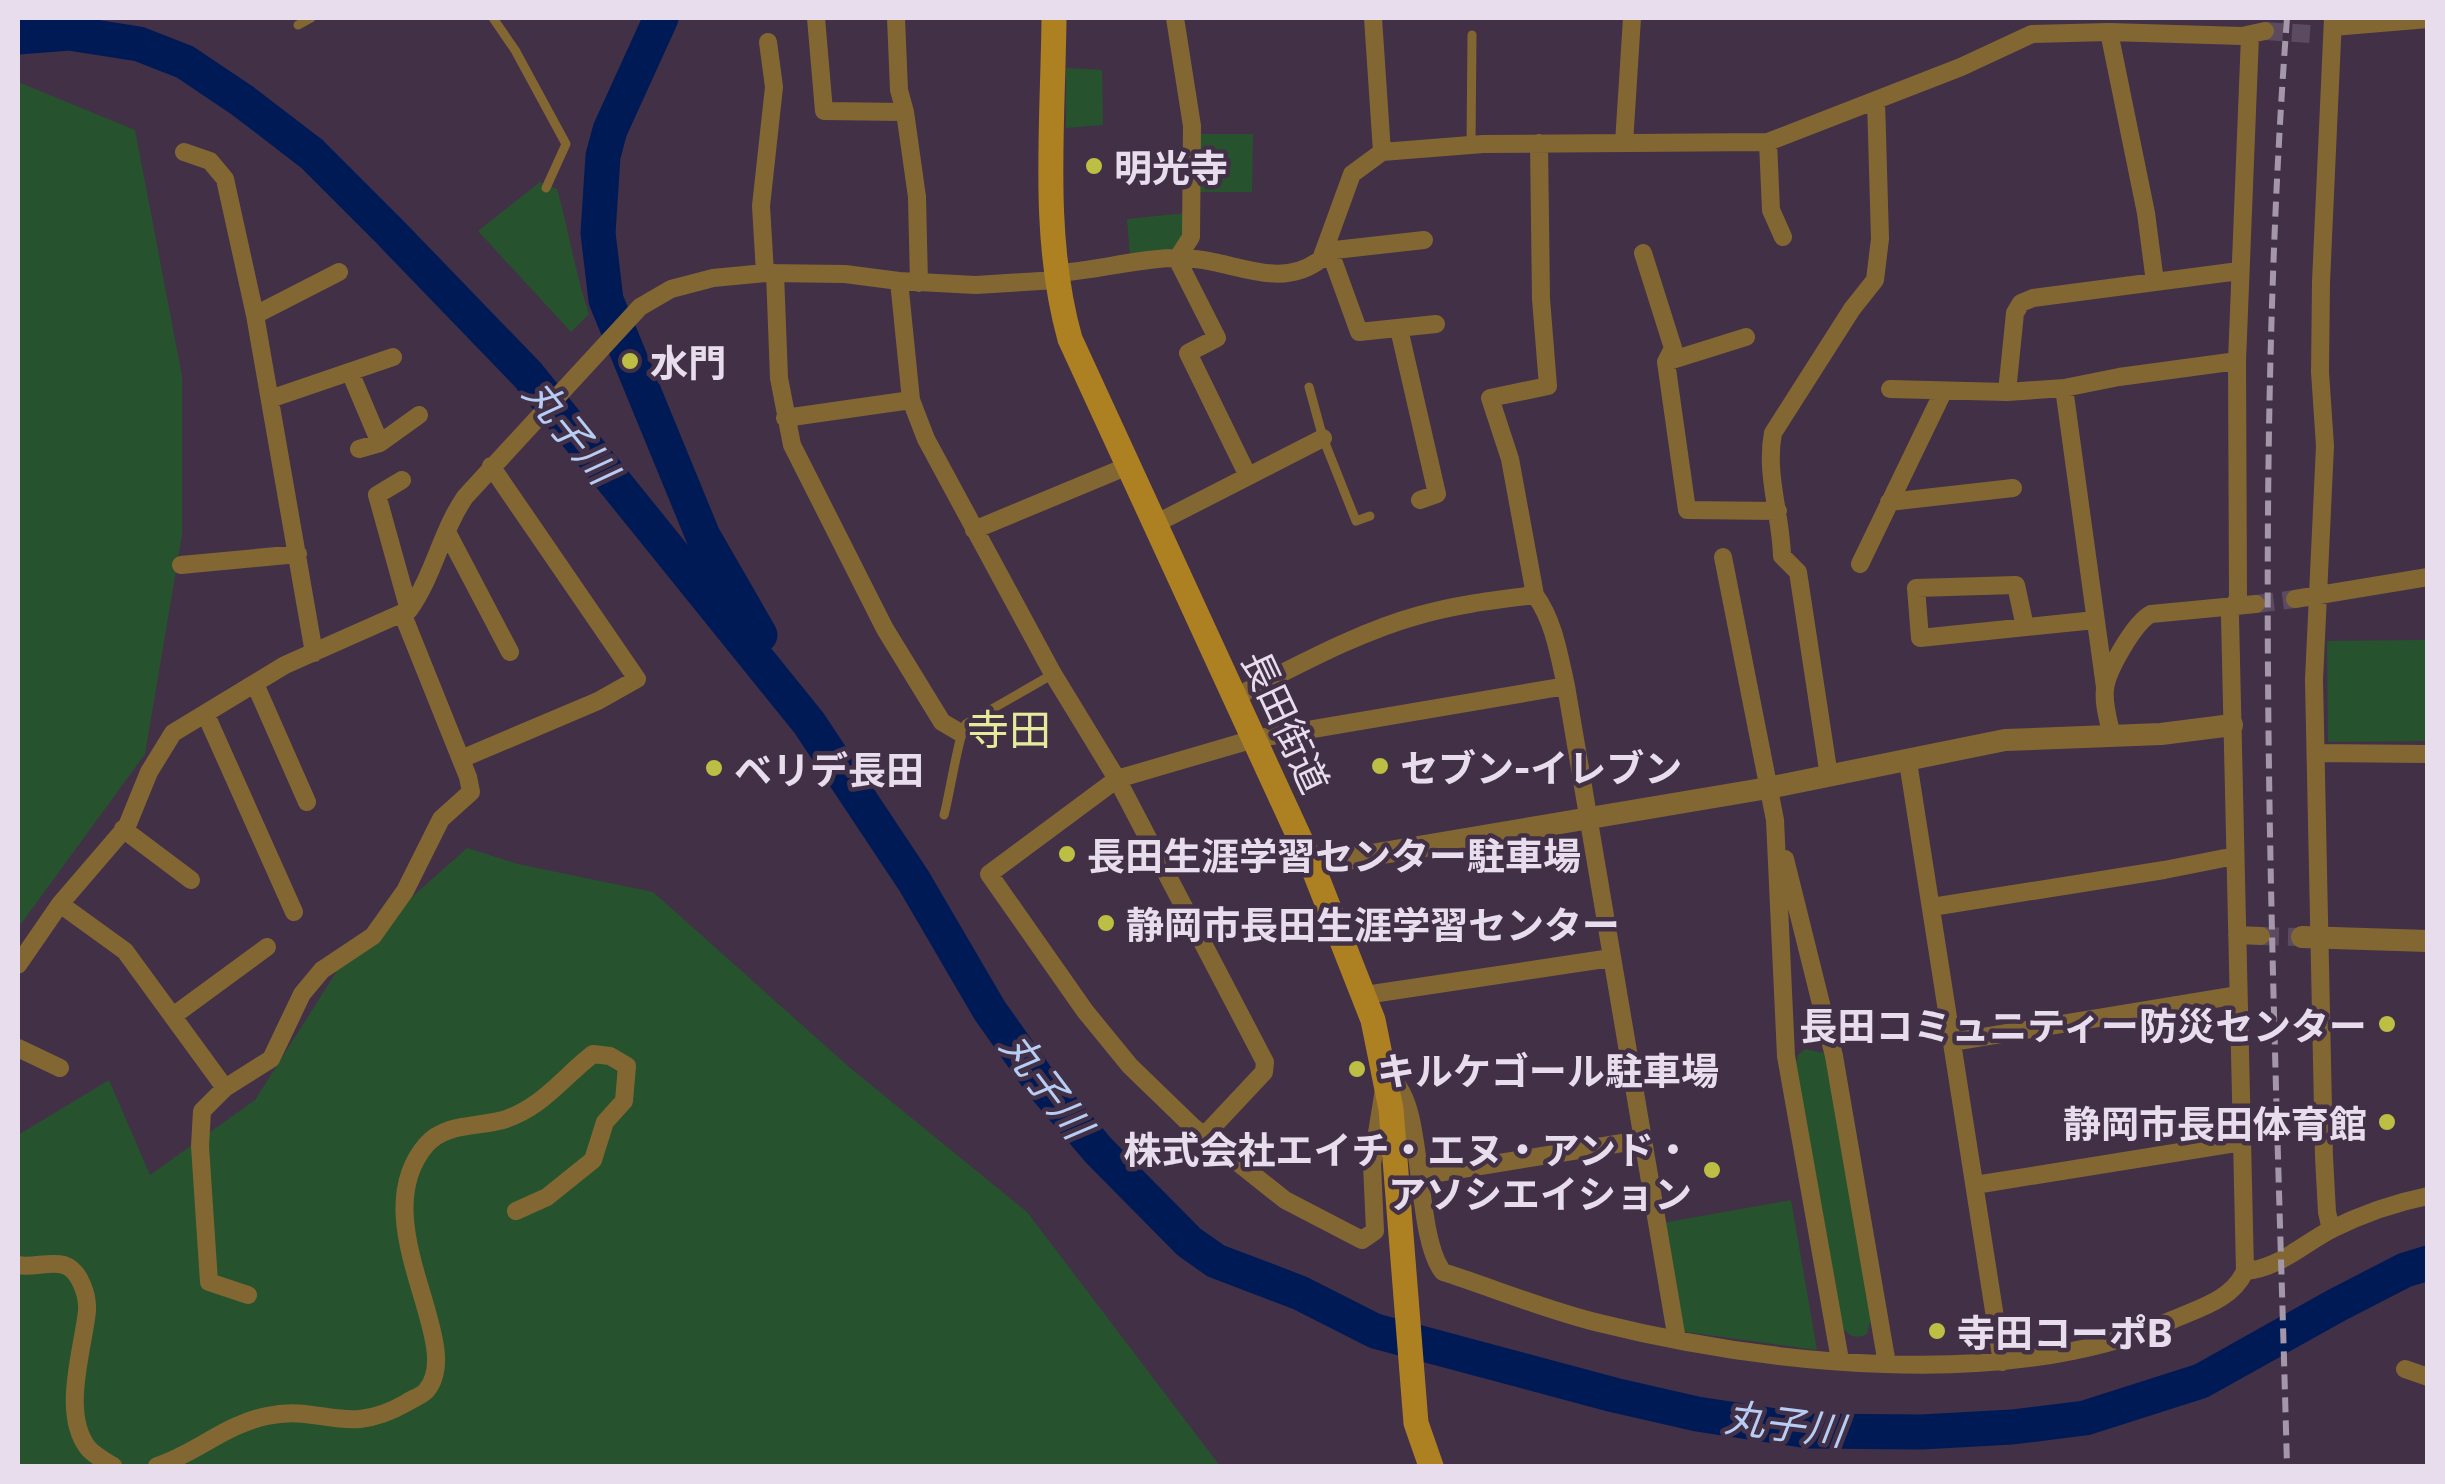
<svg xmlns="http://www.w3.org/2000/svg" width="2445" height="1484" font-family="Commissioner,'Noto Sans JP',sans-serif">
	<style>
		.green { fill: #26532e }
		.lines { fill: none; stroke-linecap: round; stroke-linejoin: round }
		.river { stroke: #001a56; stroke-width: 35 }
		.minor-tunnel { stroke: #5b4a60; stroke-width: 18; stroke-dasharray: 18 9; stroke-linecap: butt }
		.service { stroke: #836733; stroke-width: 9 }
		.minor { stroke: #836733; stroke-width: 18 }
		.tertiary { stroke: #836733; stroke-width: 22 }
		.secondary { stroke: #ad8021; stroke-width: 25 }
		.rail { stroke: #a597aa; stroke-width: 6; stroke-dasharray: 15 8; stroke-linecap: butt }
		.poi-dot { fill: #bcbf44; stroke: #423047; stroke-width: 4 }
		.labels { text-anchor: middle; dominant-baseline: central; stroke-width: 9; stroke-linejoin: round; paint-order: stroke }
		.poi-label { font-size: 38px; font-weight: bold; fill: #e8ddec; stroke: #423047; text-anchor: start }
		.street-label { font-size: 38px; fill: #e8ddec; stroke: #423047 }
		.water-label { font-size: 40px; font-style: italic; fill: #b7cdf3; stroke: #423047 }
		.quarter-label { font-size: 42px; fill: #e6eb9c; stroke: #423047 }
	</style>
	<rect width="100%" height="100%" fill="#423047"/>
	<path class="green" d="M1066 68 1102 70 1103 125 1066 128Z
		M18 82 135 130 182 376V535L145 754 18 928Z
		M1195 134H1253L1252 192H1197Z
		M540 182 557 189C569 231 575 273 589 314L571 332 478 231Z
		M1186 213V232L1178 250 1130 255 1127 219Z
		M2427 640V741L2328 742 2327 641Z
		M467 848 518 864 653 892 849 1067 1027 1212 1220 1466H18V1135L109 1080 150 1175 255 1100 347 955Z
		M1805 1049 1824 1053 1829 1062 1872 1316 1867 1334C1856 1339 1850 1337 1843 1328L1795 1066 1798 1055Z
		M1791 1200 1817 1350 1679 1331 1662 1223Z"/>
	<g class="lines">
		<path class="river" d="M661 18 610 130 603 156 598 233 606 300 703 536 760 635
			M18 37 69 33 139 44 185 62 243 101 312 154 388 230 528 375 809 723 914 881 990 1011 1041 1083 1099 1151 1189 1242 1216 1261 1300 1293 1375 1331 1614 1395 1697 1414 1808 1431 1921 1432 2012 1427 2085 1418 2201 1381 2337 1305 2405 1270 2428 1263"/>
		<path class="minor-tunnel" d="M2265 31 2311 34
			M2256 604 2295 599
			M2261 936 2302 937"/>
		<path class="service" d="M493 18 515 50 566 144 546 188
			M298 25 311 18
			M1471 144 1472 35
			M1309 387 1323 438 1356 521 1370 516
			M944 815C949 798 959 732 966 724L1053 674"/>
		<path class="minor" d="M816 18 824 111 905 112
			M896 18 899 90 905 112 917 197 919 283
			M1175 18 1192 126 1191 237 1177 259 1217 338 1188 353 1248 476
			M1373 18 1382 152
			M2333 27 2428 19
			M2109 32 2146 213 2155 282
			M1768 142 1771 210 1783 237
			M1624 143 1632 18
			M184 152 210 161 225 179 255 315 314 653
			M1326 251 1424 240
			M1643 253 1673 348 1666 362 1687 510 1778 511
			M1324 254 1334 263 1359 332 1436 324
			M765 273 761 206 774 87 768 42
			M775 273 779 378 792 445 885 629 942 722 959 732
			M1056 273C1101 271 1149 254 1195 259 1238 263 1282 290 1321 259L1352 174 1382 152 1483 144 1768 142 1961 67 2032 34 2109 32 2242 36 2265 31
			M899 281 911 400 926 439 1053 674 1117 779 1265 1062 1264 1072 1204 1136
			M255 315 339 272
			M1399 329 1437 494 1420 500
			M1666 362 1746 337
			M350 372 380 443
			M2064 388 2105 687
			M1890 389 2007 392 2064 388 2119 377 2237 361
			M2007 392 2015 313 2021 303 2033 298 2239 271
			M270 399 393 357
			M785 418 911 400
			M359 449 380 443 419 415
			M402 480 377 495 409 610
			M1889 502 2013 488
			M1155 524 1323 438
			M974 530 1128 466
			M447 532 510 652
			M1723 557 1775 820 1786 1056 1840 1360
			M1860 564 1943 392
			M181 565 298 554
			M1535 595C1554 621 1559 655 1566 686
			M2295 599 2428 577
			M2025 627 2016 585 1916 588 1920 638 2095 620
			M255 684 307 802
			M1235 697C1293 668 1357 632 1420 615 1458 604 1496 600 1535 595L1510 459 1490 398 1548 386 1541 299 1539 143
			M206 715 294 912
			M2112 737C2109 722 2103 704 2105 689 2107 670 2135 622 2151 614L2256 604
			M2316 753 2428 754
			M461 759 598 701 637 679 491 466
			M1908 762 2002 1362
			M1829 776 1798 572 1782 556C1781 515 1765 474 1773 433L1852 309 1875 280 1880 239 1876 100
			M123 829 191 880
			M1785 859 1834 1056 1887 1364
			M60 904 127 826 149 772 173 733 285 665 409 610C434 575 441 532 465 497L640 307 671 289 713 278 765 273 845 274 899 281 976 285 1056 280
			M1932 907 2164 870 2235 856
			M2237 935 2261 936
			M18 965 60 904 125 951 225 1088
			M1365 995 1611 958
			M173 1016 267 947
			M1952 1042 2238 995
			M18 1048 60 1068
			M1419 1176 1641 1140
			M1975 1185 2242 1142
			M2331 1230 2327 1212 2324 1157 2314 680 2325 446 2320 372 2321 282 2333 18
			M18 1265C32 1268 50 1261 64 1265 80 1270 88 1296 87 1311 83 1350 61 1413 88 1448 95 1456 105 1461 113 1466
			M2245 1271C2277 1269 2302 1245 2330 1230 2362 1214 2393 1203 2428 1196
			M248 1295 209 1282 200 1146 202 1111 225 1088 271 1059 302 994 322 970 373 936 405 891 441 819 471 792 468 777 403 615
			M1677 1340 1566 686 1254 739 1117 779 989 874 1085 1011 1130 1066 1192 1126 1285 1200 1362 1240 1375 1231 1372 1164 1386 1077C1427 1091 1412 1233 1443 1272 1493 1288 1543 1309 1595 1322 1763 1364 2009 1393 2172 1320 2199 1308 2232 1300 2245 1271L2230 617 2231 608 2238 599 2237 361 2250 36
			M2405 1369 2428 1377
			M157 1466C195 1454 226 1424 267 1416 323 1404 345 1438 406 1403 412 1399 421 1396 426 1391 468 1344 361 1222 426 1145 445 1123 477 1127 503 1120 542 1108 563 1077 593 1054L610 1056 627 1066 624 1101 605 1122 593 1160 547 1197 516 1211"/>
		<path class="tertiary" d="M1312 865 1768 788 2005 740 2161 734 2232 725
			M2302 937 2428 941"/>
		<path class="secondary" d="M1054 18C1053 124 1041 236 1070 339L1312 865 1373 1020 1391 1109 1416 1423 1431 1466"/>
		<path class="rail" d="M2287 18C2251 499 2274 984 2287 1466"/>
	</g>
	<g class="poi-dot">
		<circle cx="1094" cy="166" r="10"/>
		<circle cx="630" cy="361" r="10"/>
		<circle cx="1380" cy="766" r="10"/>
		<circle cx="714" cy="768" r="10"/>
		<circle cx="1067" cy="854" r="10"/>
		<circle cx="1106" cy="923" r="10"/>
		<circle cx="2387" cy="1024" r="10"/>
		<circle cx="1357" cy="1069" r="10"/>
		<circle cx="2387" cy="1122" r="10"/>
		<circle cx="1712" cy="1170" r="10"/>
		<circle cx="1937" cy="1331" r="10"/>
	</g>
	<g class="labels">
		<g class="poi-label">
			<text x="1114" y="166">明光寺</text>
			<text x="650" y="361">水門</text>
			<text x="1400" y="766">セブン-イレブン</text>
			<text x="734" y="768">ベリデ長田</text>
			<text x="1087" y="854">長田生涯学習センター駐車場</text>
			<text x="1126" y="923">静岡市長田生涯学習センター</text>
			<text x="2367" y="1024" text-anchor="end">長田コミュニティー防災センター</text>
			<text x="1377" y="1069">キルケゴール駐車場</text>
			<text x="2367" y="1122" text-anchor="end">静岡市長田体育館</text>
			<text x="1692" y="1148" text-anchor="end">株式会社エイチ・エヌ・アンド・<tspan x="1692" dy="44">アソシエイション</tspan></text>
			<text x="1957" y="1331">寺田コーポB</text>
		</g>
		<g class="street-label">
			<text transform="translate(1287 721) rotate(65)">長田街道</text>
		</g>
		<g class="water-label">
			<text transform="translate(572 430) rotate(51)">丸子川</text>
			<text transform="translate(1048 1084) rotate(53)">丸子川</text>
			<text transform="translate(1785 1422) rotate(7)">丸子川</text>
		</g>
		<g class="quarter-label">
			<text x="1009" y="728">寺田</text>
		</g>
	</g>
	<rect width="2445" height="1484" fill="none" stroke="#e8ddec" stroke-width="40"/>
</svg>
